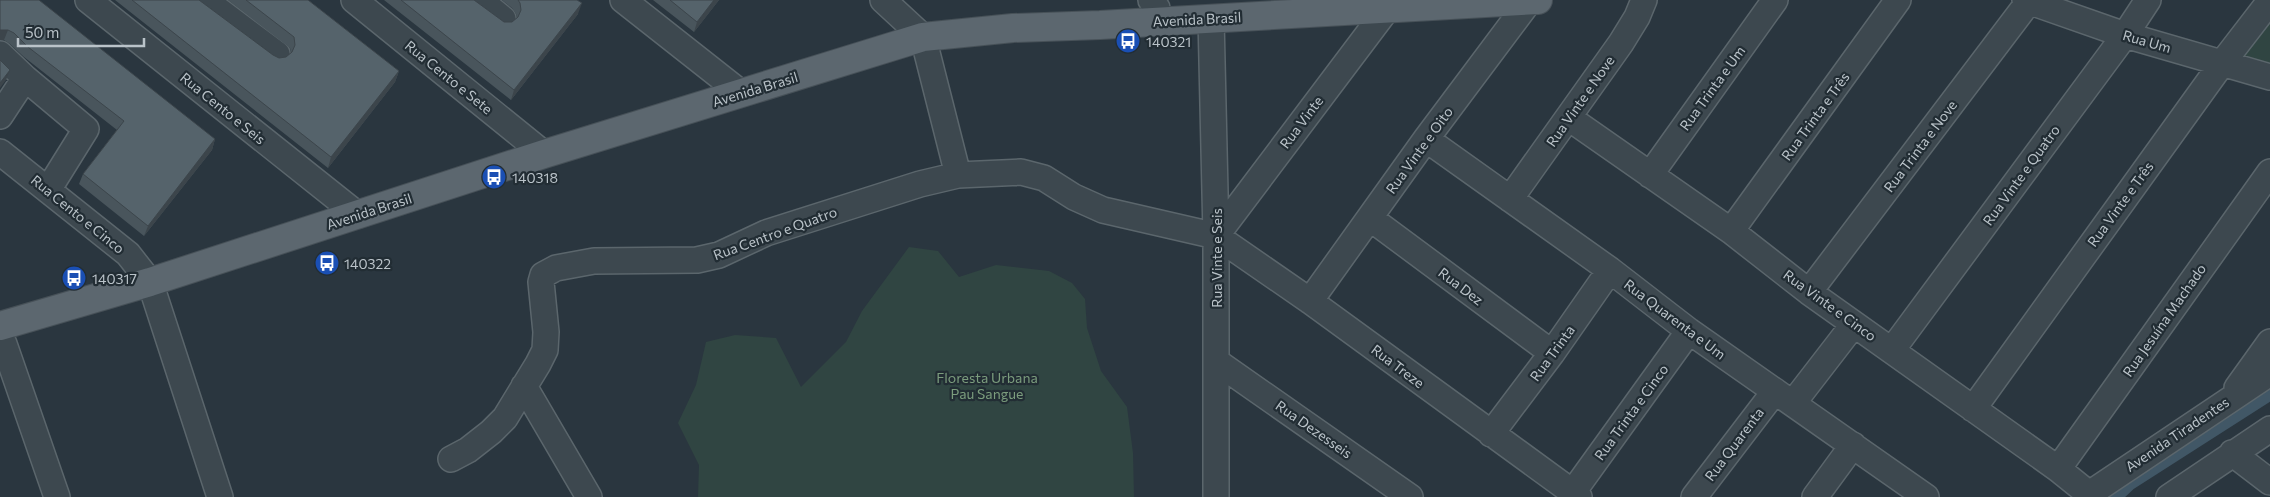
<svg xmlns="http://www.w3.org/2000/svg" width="2270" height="497" font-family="Commissioner,sans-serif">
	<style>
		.green { fill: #304542 }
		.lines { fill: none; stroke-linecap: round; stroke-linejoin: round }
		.canal { stroke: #415766; stroke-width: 18 }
		.minor-casing { stroke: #5b666c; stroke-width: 28 }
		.major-casing { stroke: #475158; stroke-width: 30 }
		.minor { stroke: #3d484f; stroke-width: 25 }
		.major { stroke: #5c676f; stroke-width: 28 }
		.wall { fill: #49555c }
		.shaded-wall { fill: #3c454b }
		.building { fill: #55636b; stroke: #3c454b }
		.labels { text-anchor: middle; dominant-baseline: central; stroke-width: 4.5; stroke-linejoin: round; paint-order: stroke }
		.street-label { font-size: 14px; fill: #bac3c9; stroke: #222d34 }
		.poi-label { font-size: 14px; fill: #bac3c9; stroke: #222d34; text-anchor: start }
		.park-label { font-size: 14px; fill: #7b9c7d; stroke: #222d34 }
	</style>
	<rect width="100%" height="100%" fill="#2a363f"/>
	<path class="green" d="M2270 12V70L2236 59Z
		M909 247 938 251 959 277 996 265 1049 271 1072 283 1085 299 1087 328 1101 371 1127 407 1133 453 1134 497H698L699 465 678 423 696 385 706 342 735 335 776 338 801 387 846 342 862 311Z"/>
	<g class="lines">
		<path class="canal" d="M2112 497 2128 482 2270 391"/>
		<defs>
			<path id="minor" d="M88 0 358 215
				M205 0 277 54
				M354 0 544 154
				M480 0 503 19
				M623 0 741 93
				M883 0 923 37 958 175
				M1151 0 1157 8 1158 22
				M2025 0 2125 35 2270 77
				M1211 18 1216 236V497
				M0 54 25 78 0 116
				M25 78 86 129 48 190
				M1569 118 1731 231 1809 292 2058 469 2089 494
				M1426 139 1610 270 1689 331 1926 497
				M0 152 128 254 150 282 220 497
				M1650 175 1775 0
				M1510 199 1621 43 1637 17 1644 0
				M1370 218 1552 353
				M1731 231 1898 0
				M1216 236 1387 9
				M1809 292 2030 0
				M1310 301 1426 139 1530 0
				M0 337 4 344 57 497
				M1892 350 2125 35 2148 0
				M1217 362 1410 497
				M524 386 589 497
				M2237 388 2270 342
				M1793 403 1854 324
				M1973 409 2223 62 2270 1
				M1491 434 1552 353 1610 270
				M2232 453 2270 482
				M451 459 468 450 491 432 505 418 538 364 545 350 546 332 541 282 543 275 556 268 594 261 697 260 719 255 766 233 920 184 958 175 1021 172 1044 178 1074 197 1103 210 1216 236 1310 301 1579 497
				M2058 469 2270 172
				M1573 492 1689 331
				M1694 497 1775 391
				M1815 497 1853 445
				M2085 497 2270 373
				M2169 497 2270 429"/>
			<path id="major" d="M0 326 150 282 544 154 923 37 1013 28 1100 25 1538 0"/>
		</defs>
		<use href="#minor" class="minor-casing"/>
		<use href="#major" class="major-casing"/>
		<use href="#minor" class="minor"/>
		<use href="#major" class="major"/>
	</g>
	<path class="wall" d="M0 0 215 139 212 150 144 236 79 184 83 174 117 130 24 57 10 44 4 40H0Z
		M115 0H199L273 55 279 58 286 57 291 53 290 48 228 0H308L399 71 395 82 328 168Z
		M384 0H474L504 22H512L517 18 516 14 512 8 502 0H577L578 14 511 100Z
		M653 0H719L694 32Z"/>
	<path class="shaded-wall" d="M714 0H719L694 32 697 22Z
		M582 3 578 14 511 100 514 90Z
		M0 30H8L4 40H0Z
		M10 70 6 80 0 88V83Z
		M399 71 395 82 328 168 331 157Z
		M215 139 212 150 144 236 148 226Z"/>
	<path class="building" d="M0 0H39L215 139 148 226 83 174 124 121 28 47 14 33 8 30H0Z
		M132 0H199L273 55 279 58 286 57 292 52 295 45 294 37 246 0H308L399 71 331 157Z
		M401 0H474L504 22H512L518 17 521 10 520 3 518 0H577L582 3 514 90Z
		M670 0H714L697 22Z
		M0 60 10 70 0 83Z"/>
	<defs>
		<symbol id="bus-disc" viewBox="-11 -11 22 22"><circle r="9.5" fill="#1a4fb4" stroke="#222d34"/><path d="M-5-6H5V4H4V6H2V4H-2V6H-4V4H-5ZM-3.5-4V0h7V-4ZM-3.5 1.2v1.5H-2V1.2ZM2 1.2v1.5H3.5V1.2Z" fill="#fff"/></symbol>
	</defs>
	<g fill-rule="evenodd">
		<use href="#bus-disc" x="1114" y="27" width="28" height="28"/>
		<use href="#bus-disc" x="480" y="163" width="28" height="28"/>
		<use href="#bus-disc" x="313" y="249" width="28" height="28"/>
		<use href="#bus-disc" x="60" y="264" width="28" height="28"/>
	</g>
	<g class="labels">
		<g class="street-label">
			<text transform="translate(1197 19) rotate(-3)">Avenida Brasil</text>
			<text transform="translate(2147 41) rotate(16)">Rua Um</text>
			<text transform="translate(449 77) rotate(39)">Rua Cento e Sete</text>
			<text transform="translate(1712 88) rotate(-54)">Rua Trinta e Um</text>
			<text transform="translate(755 89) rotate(-17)">Avenida Brasil</text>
			<text transform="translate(1580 101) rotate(-55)">Rua Vinte e Nove</text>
			<text transform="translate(223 108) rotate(39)">Rua Cento e Seis</text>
			<text transform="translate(1815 116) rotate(-54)">Rua Trinta e Três</text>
			<text transform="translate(1301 122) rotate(-53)">Rua Vinte</text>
			<text transform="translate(1920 146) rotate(-53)">Rua Trinta e Nove</text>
			<text transform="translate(1419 150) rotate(-54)">Rua Vinte e Oito</text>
			<text transform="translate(2021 175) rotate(-54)">Rua Vinte e Quatro</text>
			<text transform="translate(2120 204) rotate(-54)">Rua Vinte e Três</text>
			<text transform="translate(369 211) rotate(-18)">Avenida Brasil</text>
			<text transform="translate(78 214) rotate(39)">Rua Cento e Cinco</text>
			<text transform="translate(775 233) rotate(-20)">Rua Centro e Quatro</text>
			<text transform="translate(1216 258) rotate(-90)">Rua Vinte e Seis</text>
			<text transform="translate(1461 286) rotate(37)">Rua Dez</text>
			<text transform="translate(1830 305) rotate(36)">Rua Vinte e Cinco</text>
			<text transform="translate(1675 319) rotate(37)">Rua Quarenta e Um</text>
			<text transform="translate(2164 320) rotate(-55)">Rua Jesuína Machado</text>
			<text transform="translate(1552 353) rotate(-54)">Rua Trinta</text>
			<text transform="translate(1398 366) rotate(37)">Rua Treze</text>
			<text transform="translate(1631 412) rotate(-54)">Rua Trinta e Cinco</text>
			<text transform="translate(1314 429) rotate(35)">Rua Dezesseis</text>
			<text transform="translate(2177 434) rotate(-34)">Avenida Tiradentes</text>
			<text transform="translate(1734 444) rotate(-53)">Rua Quarenta</text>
		</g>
		<g class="poi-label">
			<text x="1146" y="41">140321</text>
			<text x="512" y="177">140318</text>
			<text x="344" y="263">140322</text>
			<text x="92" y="278">140317</text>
		</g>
		<g class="park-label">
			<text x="987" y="377">Floresta Urbana<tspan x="987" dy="16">Pau Sangue</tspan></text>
		</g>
	</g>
	<path d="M18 38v8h126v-8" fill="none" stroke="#bac3c9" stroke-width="2.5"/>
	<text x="25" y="38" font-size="15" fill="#bac3c9" stroke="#222d34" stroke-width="4" paint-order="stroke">50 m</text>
</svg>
